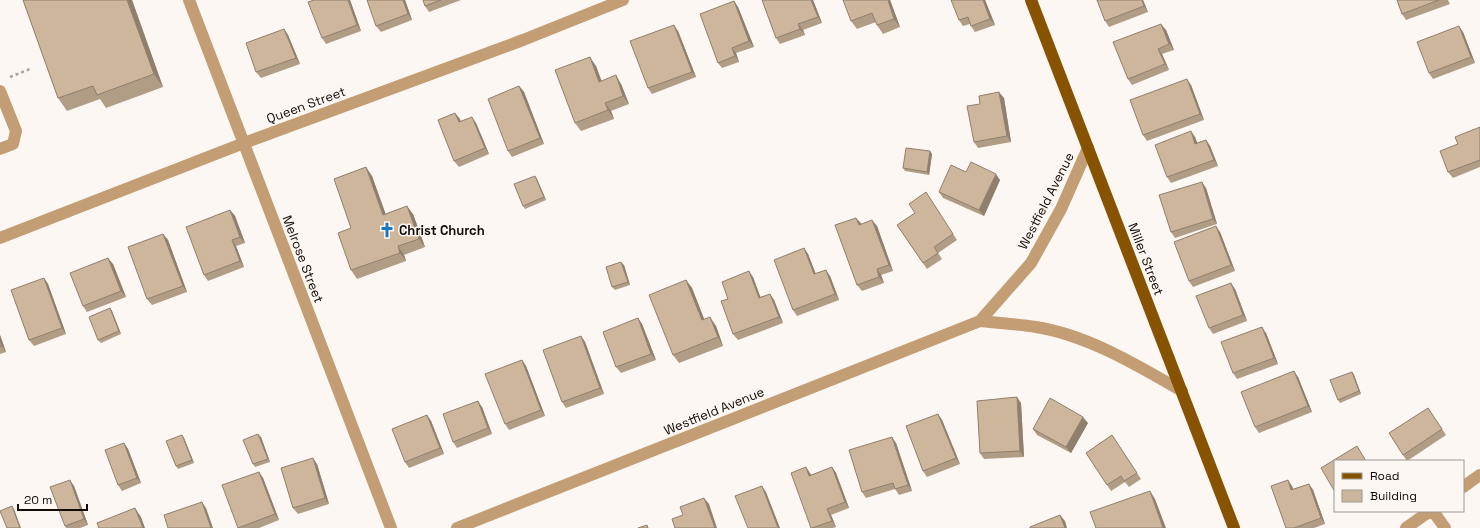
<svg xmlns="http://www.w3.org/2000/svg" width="1480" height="528" font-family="'Space Grotesk',sans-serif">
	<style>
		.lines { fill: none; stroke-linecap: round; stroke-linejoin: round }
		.path { stroke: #a8a29c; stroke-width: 2.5; stroke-dasharray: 3 3; stroke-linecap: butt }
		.minor { stroke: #c39d74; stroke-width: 12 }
		.major { stroke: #875300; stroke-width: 12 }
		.wall { fill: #b19d86 }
		.shaded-wall { fill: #907f6d }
		.building { fill: #ceb69c; stroke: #907f6d }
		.labels { text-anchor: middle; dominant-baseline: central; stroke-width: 3; stroke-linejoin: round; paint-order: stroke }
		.street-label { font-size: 13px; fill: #120a03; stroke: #fcf7f2 }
		.poi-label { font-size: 13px; font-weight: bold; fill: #120a03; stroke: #fcf7f2; text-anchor: start }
	</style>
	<rect width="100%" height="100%" fill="#fcf7f2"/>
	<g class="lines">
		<path class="path" d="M10 77 30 69"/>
		<path class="minor" d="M189 0 391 528
			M0 91 16 131 13 144 0 149
			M0 238 244 143 523 40 623 0
			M980 321C999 323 1017 324 1036 327 1087 335 1137 365 1182 391
			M1463 487 1480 475
			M1433 511 1445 528
			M457 528 980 321 1031 263 1061 209 1088 148
			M1406 528 1430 511"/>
		<path class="major" d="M1031 0 1234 528"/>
	</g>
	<path class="wall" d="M23 0H132L163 87 106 108 100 99 67 111 58 98Z
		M314 0H350L361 31 326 44 322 38Z
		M405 0 412 20 381 32 376 26Z
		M423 0H461L429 12 425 6Z
		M762 0H813L822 23 803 30 805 35 780 44 776 38Z
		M890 0 900 27 883 34 877 25 876 22 857 29 851 21Z
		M951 0H985L995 25 975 32 971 26 970 24 963 26 959 20Z
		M1097 0H1143L1148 12 1109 27 1105 21Z
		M1397 0H1448L1450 4 1406 20 1402 14Z
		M734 1 738 7 754 47 736 53 739 62 722 68 718 63Z
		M284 29 288 35 300 64 261 78 256 72Z
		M1166 30 1174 50 1162 54 1169 70 1132 85 1128 79Z
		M678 31 696 77 652 94 648 88Z
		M1463 32 1475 63 1433 79 1429 73Z
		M596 66 601 81 621 84 629 104 611 111 614 119 581 131 575 123Z
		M1191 85 1204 120 1147 141 1143 135Z
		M519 86 524 92 544 144 512 157 508 151Z
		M1004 98 1011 142 978 148 974 142 980 104Z
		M455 113 461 122 476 123 489 154 459 167 454 161Z
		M1480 127V167L1453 178 1448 172 1458 144Z
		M1195 137 1197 143 1206 140 1210 146 1218 166 1171 183 1167 177Z
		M932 154 929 175 905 171 903 168Z
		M966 172 1000 180 984 216 943 198 939 192Z
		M372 176 385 214H413L425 247 404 255 406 261 357 279 351 270V228Z
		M537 179 546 200 525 209 523 206Z
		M1206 188 1217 224 1175 238 1171 232Z
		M926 192 957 240 938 253 942 259 927 269 897 225 915 213Z
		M230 210 235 216 245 243 236 246 244 267 208 281 204 275Z
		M861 224 877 226 893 271 881 275 884 283 862 291 857 285Z
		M1220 232 1235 271 1193 287 1189 281Z
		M163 234 168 240 187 292 152 305 147 299Z
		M804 248 808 254 816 274 830 276 839 300 797 316 793 310Z
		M113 264 126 297 87 312 83 306Z
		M624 265 630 285 615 290 612 287Z
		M753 277 760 297 770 294 774 300 783 323 738 340 733 334 728 299Z
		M44 278 48 284 66 334 34 346 29 340Z
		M686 280 692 288 704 319 716 326 723 346 679 363 673 355Z
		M1235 289 1247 321 1213 334 1209 328Z
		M110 308 112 311 121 334 101 343 98 340Z
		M638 318 642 324 656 360 621 373 616 367Z
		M1266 333 1278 364 1237 379 1233 373Z
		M0 335 6 352 0 354Z
		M581 336 585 342 604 394 566 408 562 402Z
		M522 360 526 366 545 416 509 430 505 424Z
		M1352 372 1354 375 1361 394 1340 403 1338 400Z
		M1298 377 1312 412 1259 433 1255 427Z
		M1021 403 1024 457 984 459 980 453Z
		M482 407 492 434 457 448 453 442Z
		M1428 408 1446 435 1407 461 1403 455Z
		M938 414 942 420 960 464 927 477 923 471Z
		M427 415 431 421 444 454 409 468 405 462Z
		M1088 423 1071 453 1037 435 1033 429Z
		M1112 435 1141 479 1129 487 1125 482 1111 491 1086 453Z
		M261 437 270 462 255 467 253 464Z
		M184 438 194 463 178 469 176 466Z
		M124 443 128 449 141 483 122 491 118 485Z
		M896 443 912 491 899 495 895 489 866 498 862 492Z
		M317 464 329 504 298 514 293 508Z
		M832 467 836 473 849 508 831 515 836 527 833 528H811L810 473 811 475Z
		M259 472 263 478 279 520 259 528H238Z
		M1309 484 1313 490 1325 524 1314 528H1286L1292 486 1293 489Z
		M74 486 88 525 80 528H66L65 526Z"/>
	<path class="shaded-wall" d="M127 0H132L163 87 154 74Z
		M348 0H350L361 31 357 25Z
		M403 0H405L412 20 408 14Z
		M811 0H813L822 23 818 17Z
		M888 0H890L900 27 894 19Z
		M983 0H985L995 25 990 19Z
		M1142 0H1143L1148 12 1144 6Z
		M734 1 738 7 754 47 749 41Z
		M798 24 803 30 805 35 800 29Z
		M1161 24 1166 30 1174 50 1169 44Z
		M674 25 678 31 696 77 692 72Z
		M1459 26 1463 32 1475 63 1471 57Z
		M284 29 288 35 300 64 296 58Z
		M732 48 736 53 739 62 735 56Z
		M1158 49 1162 54 1169 70 1165 64Z
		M590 57 596 66 605 90 599 82Z
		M616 75 621 84 629 104 623 96Z
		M1187 79 1191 85 1204 120 1200 114Z
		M519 86 524 92 544 144 540 138Z
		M999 92 1004 98 1011 142 1007 136Z
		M605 103 611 111 614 119 608 110Z
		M455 113 460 119 463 128 459 122Z
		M472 117 476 123 489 154 485 148Z
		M1191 131 1195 137 1200 150 1195 144Z
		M1206 140 1210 146 1218 166 1214 160Z
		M930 151 932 154 929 175 927 172Z
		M366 167 372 176 389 223 383 215Z
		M996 174 1000 180 984 216 979 210Z
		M535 176 537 179 546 200 544 197Z
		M1202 182 1206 188 1217 224 1213 219Z
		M407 206 413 214 425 247 419 239Z
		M230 210 235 216 245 243 240 237Z
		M856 218 861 223 863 231 859 225Z
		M872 220 877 226 893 271 889 265Z
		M1216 226 1220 232 1235 271 1231 265Z
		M163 234 168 240 187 292 183 286Z
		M232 240 236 246 244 267 240 261Z
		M398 246 404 255 406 261 400 253Z
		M804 248 808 254 818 280 814 274Z
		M108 258 113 264 126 297 121 291Z
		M621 262 624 265 630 285 628 282Z
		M877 269 881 275 884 283 879 277Z
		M826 270 830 276 839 300 835 294Z
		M749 271 753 277 763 304 759 298Z
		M44 278 48 284 66 334 62 328Z
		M686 280 692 288 708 329 702 320Z
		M1231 283 1235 289 1247 321 1243 315Z
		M770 294 774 300 783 323 779 317Z
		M110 308 112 311 121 334 119 331Z
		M710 317 716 326 723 346 718 337Z
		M638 318 642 324 656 360 651 354Z
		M1262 327 1266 333 1278 364 1274 358Z
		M0 335 6 352 2 346 0 340Z
		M581 336 585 342 604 394 600 388Z
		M522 360 526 366 545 416 541 410Z
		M1294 371 1298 377 1312 412 1308 406Z
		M1352 372 1354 375 1361 394 1359 391Z
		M1017 397 1021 403 1024 457 1020 451Z
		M478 401 482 407 492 434 488 428Z
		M938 414 942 420 960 464 956 458Z
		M427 415 431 421 444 454 440 448Z
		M1083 417 1088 423 1071 453 1066 447Z
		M258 434 261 437 270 462 268 459Z
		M182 435 184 438 194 463 192 460Z
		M892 437 896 443 912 491 908 485Z
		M124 443 128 449 141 483 137 478Z
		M313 458 317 464 329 504 325 498Z
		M806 467 810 473 814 482 809 476Z
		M832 467 836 473 849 508 845 502Z
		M259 472 263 478 279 520 275 514Z
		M70 480 74 486 88 525 84 519Z
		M1288 480 1292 486 1296 496 1291 490Z
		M1309 484 1313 490 1325 524 1321 518Z
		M762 486 766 492 780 528H778Z
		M1150 491 1155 499 1166 528H1163Z
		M704 498 709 504 717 528H715Z
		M202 502 206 508 213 528H211Z
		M12 506 14 509 21 528H20Z
		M135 508 141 517 145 528H143Z
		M827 509 831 515 836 527 832 521Z
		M1060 515 1065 521 1067 528H1065Z"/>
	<path class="building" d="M23 0H127L154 74 97 95 93 86 58 98Z
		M314 0H348L357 25 322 38 308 2Z
		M367 0H403L408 14 376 26Z
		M423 0H441L425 6Z
		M762 0H811L818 17 798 24 800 29 776 38Z
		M843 0H888L894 19 877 25 872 13 851 21Z
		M951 0H983L990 19 971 26 968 17 959 20Z
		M1097 0H1142L1144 6 1105 21Z
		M1397 0H1439L1402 14Z
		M734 1 749 41 732 48 735 56 718 63 700 14Z
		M1161 24 1169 44 1158 49 1165 64 1128 79 1113 42Z
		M674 25 692 72 648 88 630 41Z
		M1459 26 1471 57 1429 73 1417 42Z
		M284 29 296 58 256 72 246 43Z
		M590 57 599 82 616 75 623 96 605 103 608 110 575 123 555 70Z
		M1187 79 1200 114 1143 135 1130 100Z
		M519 86 540 138 508 151 488 99Z
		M999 92 1007 136 974 142 967 106 980 104 979 96Z
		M455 113 459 122 472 117 485 148 454 161 438 120Z
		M1480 127V160L1448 172 1440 151 1458 144 1455 137Z
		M1191 131 1195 144 1206 140 1214 160 1167 177 1155 145Z
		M906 148 930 151 927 172 903 168Z
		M971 162 996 174 979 210 939 192 951 165 966 172Z
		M366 167 383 215 407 206 419 239 398 246 400 253 351 270 338 233 351 228 334 179Z
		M535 176 544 197 523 206 514 184Z
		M1202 182 1213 219 1171 232 1159 195Z
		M926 192 953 234 934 247 938 253 923 263 897 225 915 213 909 204Z
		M230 210 240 237 232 240 240 261 204 275 186 227Z
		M856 218 859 225 872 220 889 265 877 269 879 277 857 285 835 225Z
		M1216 226 1231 265 1189 281 1174 242Z
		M163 234 183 286 147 299 128 247Z
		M804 248 814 274 826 270 835 294 793 310 774 260Z
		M108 258 121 291 83 306 70 273Z
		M621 262 628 282 612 287 606 267Z
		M749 271 759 298 770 294 779 317 733 334 721 301 728 299 722 282Z
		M44 278 62 328 29 340 11 290Z
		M686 280 702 320 710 317 718 337 673 355 649 295Z
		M1231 283 1243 315 1209 328 1196 296Z
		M110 308 119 331 98 340 89 317Z
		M638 318 651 354 616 367 603 332Z
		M1262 327 1274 358 1233 373 1221 342Z
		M581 336 600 388 562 402 543 350Z
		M0 340 2 346H0Z
		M522 360 541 410 505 424 485 374Z
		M1294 371 1308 406 1255 427 1241 392Z
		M1352 372 1359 391 1338 400 1330 380Z
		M1017 397 1020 451 980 453 977 401Z
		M1050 398 1083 417 1066 447 1033 429Z
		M478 401 488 428 453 442 443 414Z
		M1428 408 1442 429 1403 455 1389 433Z
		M938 414 956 458 923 471 906 426Z
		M427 415 440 448 405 462 392 429Z
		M258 434 268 459 253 464 243 440Z
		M182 435 192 460 176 466 166 441Z
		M1112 435 1137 473 1124 481 1121 476 1107 485 1086 453Z
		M892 437 908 485 895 489 893 483 862 492 849 450Z
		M124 443 137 478 118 485 105 450Z
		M1357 446 1366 461H1335V492L1321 468Z
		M313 458 325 498 293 508 281 468Z
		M806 467 809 476 832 467 845 502 827 509 832 521 812 528H811L791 473Z
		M259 472 275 514 238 528 222 485Z
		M70 480 84 519 65 526 50 487Z
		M1288 480 1291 490 1309 484 1321 518 1294 528H1286L1271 486Z
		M762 486 778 528H748L735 496Z
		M1150 491 1163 528H1096L1090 512Z
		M704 498 715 528H675L672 519 683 515 680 507Z
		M202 502 211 528H168L164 515Z
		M12 506 20 528H7L0 511Z
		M135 508 143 528H99L97 523Z
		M1060 515 1065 528H1030V527Z
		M647 525 648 528H638Z"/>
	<defs>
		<symbol id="church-bare" viewBox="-9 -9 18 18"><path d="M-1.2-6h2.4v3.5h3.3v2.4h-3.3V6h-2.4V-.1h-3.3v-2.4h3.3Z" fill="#1878c4" stroke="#fcf7f2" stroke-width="2.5" paint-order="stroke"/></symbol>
	</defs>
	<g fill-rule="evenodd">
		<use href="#church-bare" x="376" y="219" width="22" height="22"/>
	</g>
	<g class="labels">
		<g class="street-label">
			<text transform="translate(306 105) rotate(-20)">Queen Street</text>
			<text transform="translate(1046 201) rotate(-63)">Westfield Avenue</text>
			<text transform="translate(303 259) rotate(69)">Melrose Street</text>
			<text transform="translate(1146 259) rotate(69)">Miller Street</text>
			<text transform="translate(714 411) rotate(-22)">Westfield Avenue</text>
		</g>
		<g class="poi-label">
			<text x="399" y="230">Christ Church</text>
		</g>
	</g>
	<rect x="1334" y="460" width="130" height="52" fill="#fcf7f2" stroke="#9e9892"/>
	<rect x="1342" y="473" width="20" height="6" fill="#875300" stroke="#9e9892"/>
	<text x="1370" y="480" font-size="12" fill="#120a03">Road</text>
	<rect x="1342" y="490" width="20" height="12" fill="#ceb69c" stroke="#9e9892"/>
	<text x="1370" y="500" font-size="12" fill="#120a03">Building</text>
	<path d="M18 504v6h69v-6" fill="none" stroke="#120a03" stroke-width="2"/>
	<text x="24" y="504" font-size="12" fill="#120a03" stroke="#fcf7f2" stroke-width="3" paint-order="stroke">20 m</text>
</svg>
